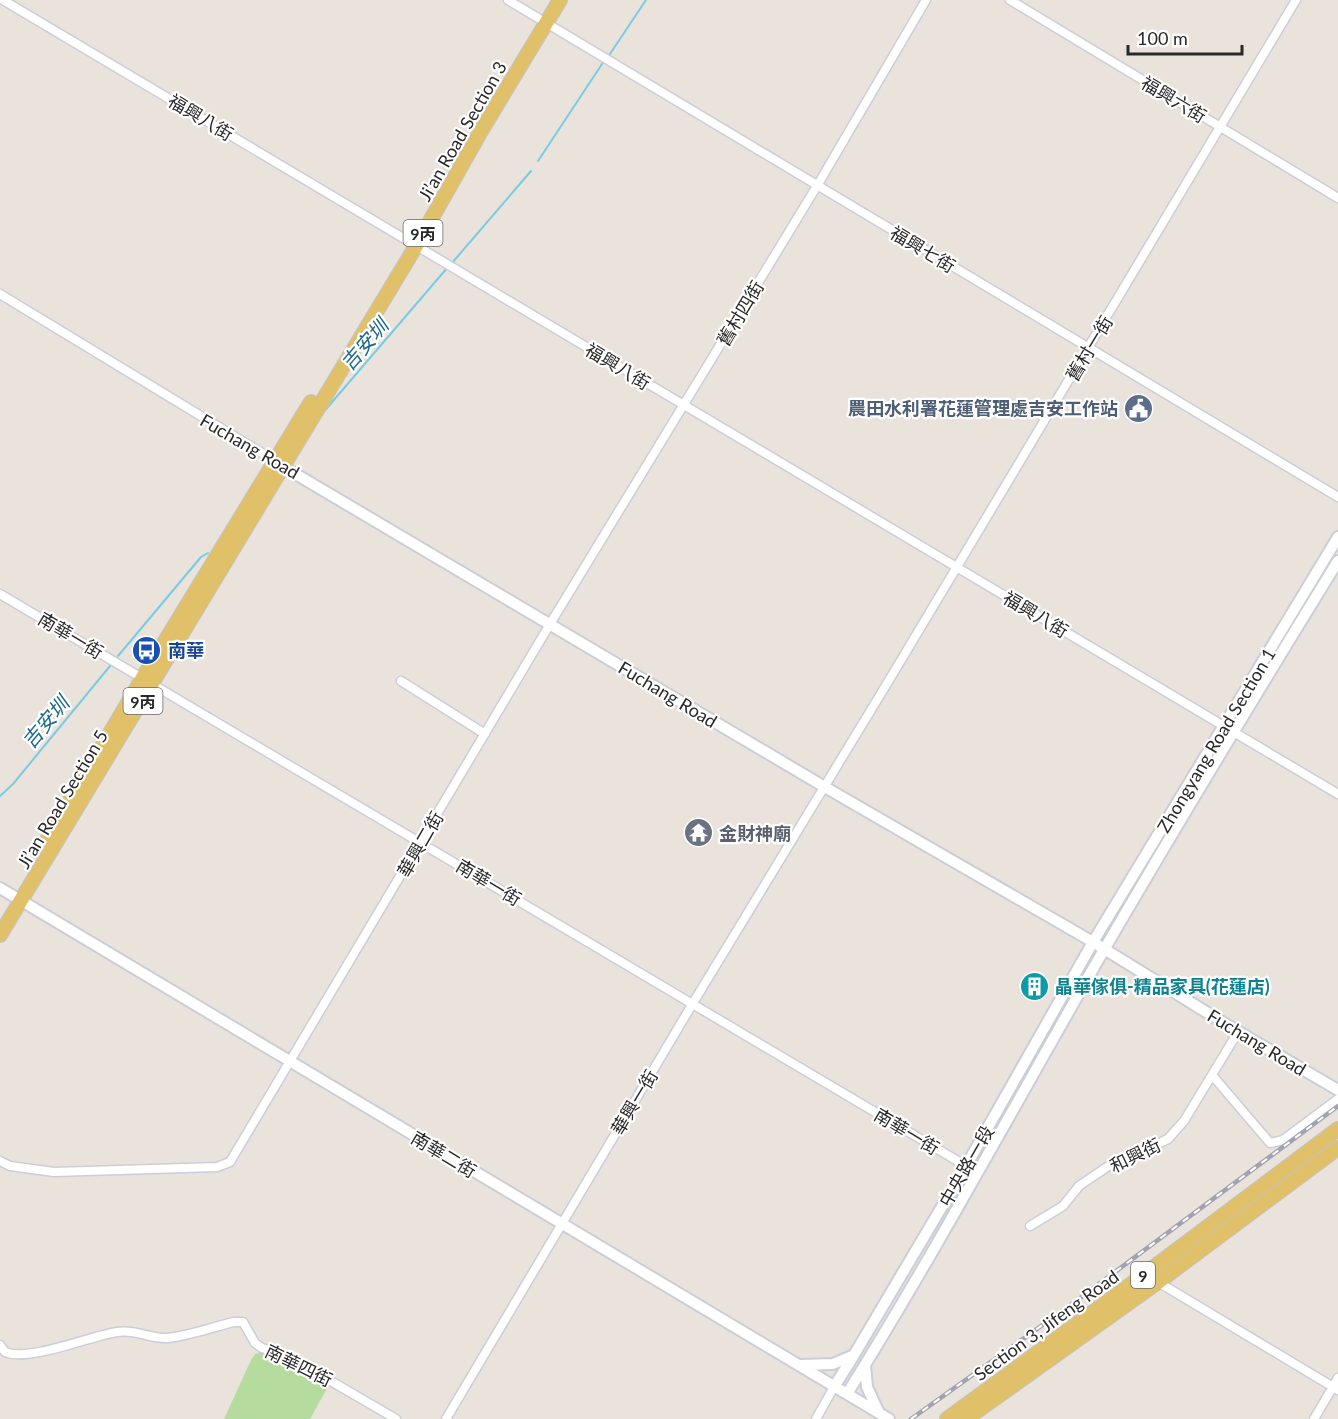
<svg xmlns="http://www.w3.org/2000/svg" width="1338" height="1419" font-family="Lato,'Noto Sans TC',sans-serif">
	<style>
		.green { fill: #b6db9e }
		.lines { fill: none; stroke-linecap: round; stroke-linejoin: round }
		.stream { stroke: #7acbe1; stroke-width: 2 }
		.minor-casing { stroke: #cbced9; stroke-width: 11 }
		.tertiary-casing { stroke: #cbced9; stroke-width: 14 }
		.primary-casing { stroke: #c3c3c3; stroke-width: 16 }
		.minor { stroke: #fff; stroke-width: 8 }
		.tertiary { stroke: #fff; stroke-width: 10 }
		.primary { stroke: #e1c06a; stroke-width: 14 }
		.rail-casing { stroke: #a0a3b1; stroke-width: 4.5 }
		.rail { stroke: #fff; stroke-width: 2; stroke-dasharray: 7; stroke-linecap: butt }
		.labels { text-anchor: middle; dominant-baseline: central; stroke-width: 4.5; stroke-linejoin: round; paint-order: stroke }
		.shield { fill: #fff; stroke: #696969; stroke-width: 1.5 }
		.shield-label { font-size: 16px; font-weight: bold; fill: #292929 }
		.street-label { font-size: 18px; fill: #292929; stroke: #fff }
		.service-label { font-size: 18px; font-weight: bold; fill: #4e5e75; stroke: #fff; text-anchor: end }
		.transit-label { font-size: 18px; font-weight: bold; fill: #164399; stroke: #fff; text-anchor: start }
		.worship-label { font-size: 18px; font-weight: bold; fill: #5b616d; stroke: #fff; text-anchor: start }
		.culture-label { font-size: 18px; font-weight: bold; fill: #0d838f; stroke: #fff; text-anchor: start }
		.water-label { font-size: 20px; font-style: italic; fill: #1b6a8b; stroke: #fff }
	</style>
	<rect width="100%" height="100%" fill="#eae3dc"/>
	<path class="green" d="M264 1351 329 1385 310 1419H224L251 1360 255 1354Z"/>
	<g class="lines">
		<path class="stream" d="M610 54 646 0
			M538 161 604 61
			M452 263 531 171
			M321 415 448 267
			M118 656 201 557 208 553
			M0 796 13 784 110 666"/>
		<defs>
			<path id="minor" d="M3 0 1338 794
				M508 0 1338 497
				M1010 0 1338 198
				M0 294 275 461
				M0 594 978 1173
				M401 681 485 734
				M1212 1075 1270 1143 1283 1140 1338 1099
				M0 1161 10 1166 54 1172 217 1167 230 1162 550 624 817 186 926 0
				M1030 1226 1063 1206 1079 1186 1107 1167 1168 1139 1184 1121 1238 1032
				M1158 1282 1338 1390
				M0 1345 5 1352C29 1362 90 1336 117 1332 135 1329 151 1339 167 1338 189 1336 212 1327 234 1322H243L255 1343 262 1348 284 1355 312 1370 396 1419
				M446 1419 693 1003 891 677 1296 0
				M816 1419 834 1387
				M1314 1419 1338 1378"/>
			<path id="tertiary" d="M277 463 823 786 1093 942 1232 1028 1338 1090
				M0 888 889 1419
				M800 1365 833 1364 854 1355
				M865 1365 867 1387 879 1413
				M834 1387 854 1355 966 1166 1093 942 1338 537
				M847 1394C938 1248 1019 1097 1105 948 1181 818 1259 689 1338 561"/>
			<path id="primary" d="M47 840 142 679 311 402
				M0 935 416 246 481 131 560 0
				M947 1419 1122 1291 1338 1129
				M966 1419 1158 1282 1338 1148"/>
		</defs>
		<use href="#minor" class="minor-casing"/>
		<use href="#tertiary" class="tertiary-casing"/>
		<use href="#primary" class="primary-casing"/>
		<use href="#minor" class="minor"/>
		<use href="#tertiary" class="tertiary"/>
		<use href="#primary" class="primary"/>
		<defs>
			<path id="rail" d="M911 1419 1076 1301 1338 1106"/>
		</defs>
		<use href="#rail" class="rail-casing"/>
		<use href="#rail" class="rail"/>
	</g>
	<defs>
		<symbol id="civic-disc" viewBox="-11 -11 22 22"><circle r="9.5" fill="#5c6f8a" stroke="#fff"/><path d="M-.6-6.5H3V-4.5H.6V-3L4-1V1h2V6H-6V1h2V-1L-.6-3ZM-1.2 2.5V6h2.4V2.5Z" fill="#fff"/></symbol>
		<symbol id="bus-disc" viewBox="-11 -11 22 22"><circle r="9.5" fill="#1a4fb4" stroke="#fff"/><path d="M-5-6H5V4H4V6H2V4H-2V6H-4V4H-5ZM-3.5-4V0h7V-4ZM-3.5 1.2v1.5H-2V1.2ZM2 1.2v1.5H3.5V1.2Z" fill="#fff"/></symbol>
		<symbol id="temple-disc" viewBox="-11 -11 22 22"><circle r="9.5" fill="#6b7280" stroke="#fff"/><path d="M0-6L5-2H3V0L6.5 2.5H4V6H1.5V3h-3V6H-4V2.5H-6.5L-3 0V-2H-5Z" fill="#fff"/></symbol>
		<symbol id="building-disc" viewBox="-11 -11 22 22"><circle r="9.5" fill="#0f9aa8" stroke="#fff"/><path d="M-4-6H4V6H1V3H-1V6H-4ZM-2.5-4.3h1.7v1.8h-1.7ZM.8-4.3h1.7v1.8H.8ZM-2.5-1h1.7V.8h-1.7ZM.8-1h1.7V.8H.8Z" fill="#fff"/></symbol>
	</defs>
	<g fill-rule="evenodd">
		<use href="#civic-disc" x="1122" y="392" width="33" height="33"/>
		<use href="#bus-disc" x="130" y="634" width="33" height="33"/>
		<use href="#temple-disc" x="682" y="816" width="33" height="33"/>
		<use href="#building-disc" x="1018" y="970" width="33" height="33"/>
	</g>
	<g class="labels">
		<g class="shield">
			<rect x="403.5" y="220" width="39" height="26" rx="4.5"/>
			<rect x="123.5" y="688" width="39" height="26" rx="4.5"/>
			<rect x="1131" y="1262" width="24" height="26" rx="4.5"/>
		</g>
		<g class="shield-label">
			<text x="423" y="233">9丙</text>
			<text x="143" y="701">9丙</text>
			<text x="1143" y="1275">9</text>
		</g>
		<g class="street-label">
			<text transform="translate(1174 99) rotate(31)">福興六街</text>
			<text transform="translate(201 117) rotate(31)">福興八街</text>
			<text transform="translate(462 131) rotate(-60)">Ji’an Road Section 3</text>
			<text transform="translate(923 249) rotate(31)">福興七街</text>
			<text transform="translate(740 313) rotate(-59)">舊村四街</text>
			<text transform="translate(1089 348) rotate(-59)">舊村一街</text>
			<text transform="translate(618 366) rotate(31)">福興八街</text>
			<text transform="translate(250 446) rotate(30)">Fuchang Road</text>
			<text transform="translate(1036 614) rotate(31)">福興八街</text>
			<text transform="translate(71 635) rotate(31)">南華一街</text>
			<text transform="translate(668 694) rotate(31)">Fuchang Road</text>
			<text transform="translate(1216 740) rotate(-59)">Zhongyang Road Section 1</text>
			<text transform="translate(62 799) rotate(-59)">Ji’an Road Section 5</text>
			<text transform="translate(420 844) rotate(-60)">華興二街</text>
			<text transform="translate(489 882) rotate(31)">南華一街</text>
			<text transform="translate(1257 1042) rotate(31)">Fuchang Road</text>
			<text transform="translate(634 1102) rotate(-59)">華興一街</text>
			<text transform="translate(907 1131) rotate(31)">南華一街</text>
			<text transform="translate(444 1154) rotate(31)">南華二街</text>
			<text transform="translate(1135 1155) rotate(-26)">和興街</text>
			<text transform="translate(966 1166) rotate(-60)">中央路一段</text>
			<text transform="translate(1046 1325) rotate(-36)">Section 3, Jifeng Road</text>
			<text transform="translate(299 1365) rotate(26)">南華四街</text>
		</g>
		<g class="service-label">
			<text x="1118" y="408">農田水利署花蓮管理處吉安工作站</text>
		</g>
		<g class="transit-label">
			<text x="168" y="650">南華</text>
		</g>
		<g class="worship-label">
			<text x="719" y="833">金財神廟</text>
		</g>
		<g class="culture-label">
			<text x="1055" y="986">晶華傢俱-精品家具(花蓮店)</text>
		</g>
		<g class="water-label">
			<text transform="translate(364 344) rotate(-49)">吉安圳</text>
			<text transform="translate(45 722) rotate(-50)">吉安圳</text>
		</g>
	</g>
	<path d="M1128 45v9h114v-9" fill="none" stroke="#292929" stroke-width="3"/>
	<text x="1137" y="45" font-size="18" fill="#292929" stroke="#ffffff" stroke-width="4.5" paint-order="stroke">100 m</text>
</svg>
